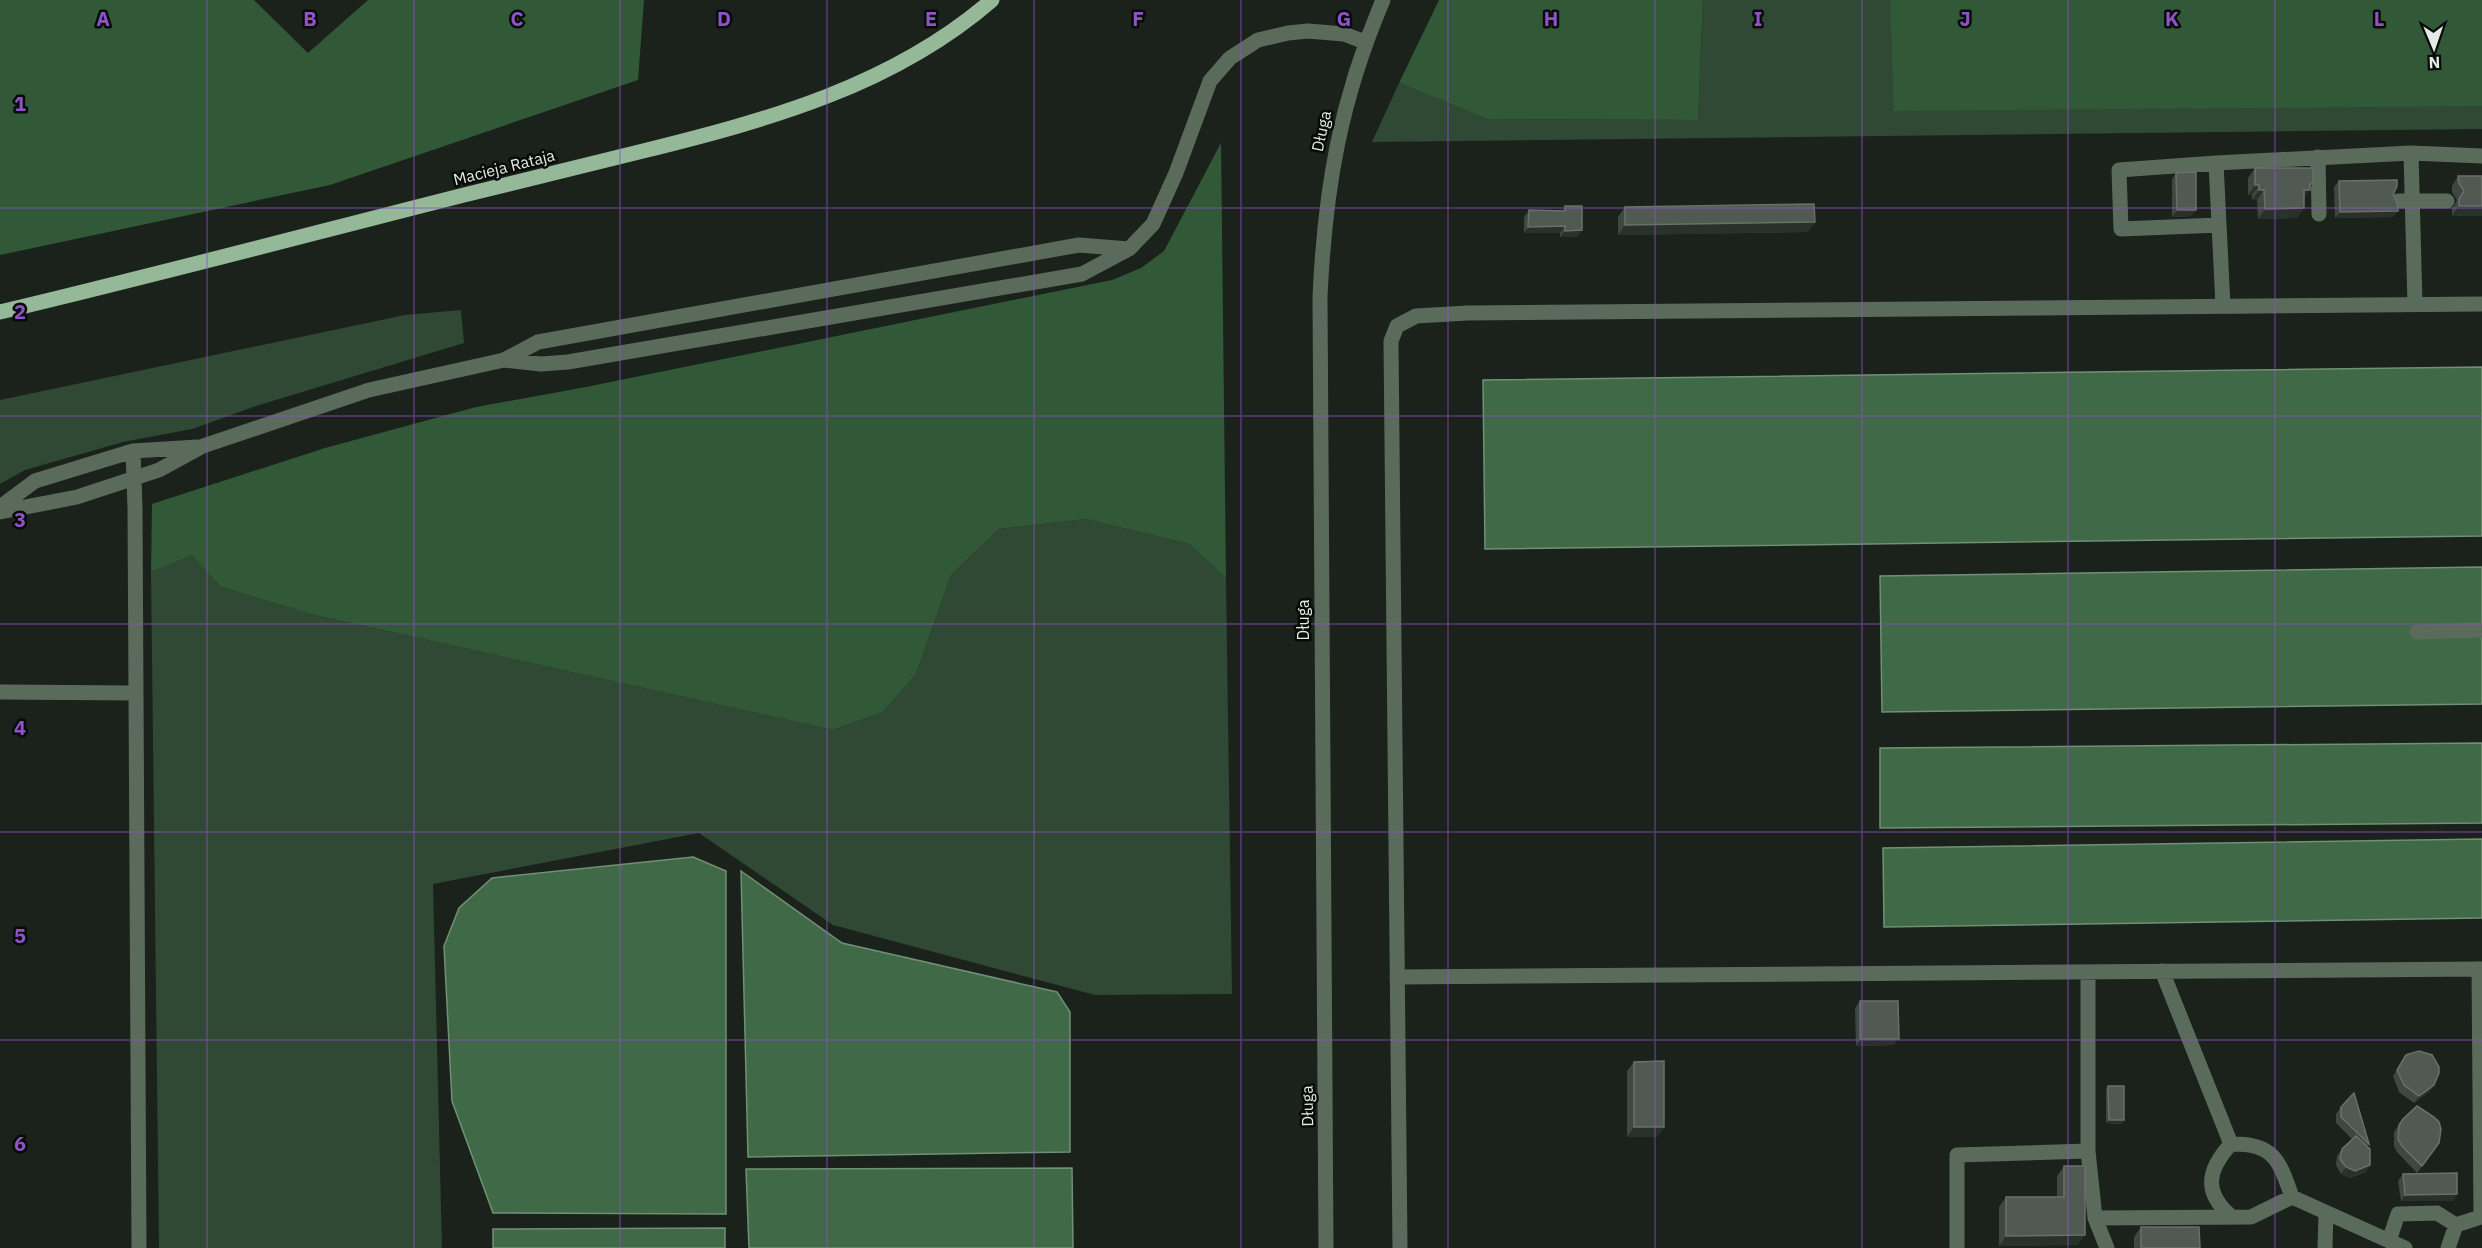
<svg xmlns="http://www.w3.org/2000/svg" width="2482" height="1248" font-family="'IBM Plex Sans',sans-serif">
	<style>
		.green { fill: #304934 }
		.forest { fill: #315837 }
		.water { fill: #406947; stroke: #719076; stroke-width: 1.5 }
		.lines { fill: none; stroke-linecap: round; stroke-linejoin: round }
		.minor { stroke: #5a6b5c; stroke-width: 15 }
		.major { stroke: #94b898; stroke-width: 15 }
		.wall { fill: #3f4840 }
		.shaded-wall { fill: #29322a }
		.building { fill: #515a52; stroke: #687069; stroke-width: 1.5 }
		.grid { fill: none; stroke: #9052c7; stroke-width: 1.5; stroke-opacity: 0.55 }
		.labels { text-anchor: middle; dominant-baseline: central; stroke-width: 5; stroke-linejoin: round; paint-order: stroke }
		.street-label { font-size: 16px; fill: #e4eae5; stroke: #070b08 }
		.grid-label { font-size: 20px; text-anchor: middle; font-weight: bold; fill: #9052c7; stroke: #070b08; stroke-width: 5; stroke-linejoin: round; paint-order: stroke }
	</style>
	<rect width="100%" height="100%" fill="#1a221b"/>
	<path class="green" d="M1703 0H2482V129L1372 142 1399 83 1487 119 1698 120Z
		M461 310 464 343 256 406 192 429 123 442 25 470 0 484V400L405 315Z
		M1086 519 1189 544 1226 578 1232 994 1095 995 833 925 699 833 433 884 442 1248H159L151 572 192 554 221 587 310 614 833 730 883 712 916 674 951 575 999 529Z"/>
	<path class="forest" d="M0 0H254L308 53 368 0H644L638 80 330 185 0 255Z
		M1439 0H1703L1698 120 1487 119 1399 83Z
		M1890 0H2482V106L1894 111Z
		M1221 143 1226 578 1189 544 1086 519 999 529 951 575 916 674 883 712 833 730 310 614 221 587 192 555 151 572 152 504 325 448 476 407 586 387 1112 280 1141 268 1164 251Z"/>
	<path class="water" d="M2482 367V536L1485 549 1483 380Z
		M2482 567V704L1882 712 1880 576Z
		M2482 743V823L1880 828V748Z
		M2482 839V918L1884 927 1883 848Z
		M693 857 726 871V1214L493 1213 452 1101 444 946 459 908 492 878Z
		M741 871 842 943 1057 992 1070 1012V1152L748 1157Z
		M1072 1168 1073 1248H749L746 1169Z
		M725 1228V1248H493V1229Z"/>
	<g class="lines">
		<path class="minor" d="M2411 153 2482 156
			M2318 157 2319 214
			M2216 163 2119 170 2121 229 2219 225
			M2398 201H2447
			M2223 306 2216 163 2411 153 2415 305
			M504 360 541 364 568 362 1082 274 1129 249 1153 224 1176 173 1210 81 1230 58 1258 40 1288 33 1308 31 1344 34 1365 42
			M133 451 135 508 139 1248
			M0 507 35 481 133 451 197 447
			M0 512 77 497 159 470 203 446 369 390 504 360 538 342 1079 245 1129 249
			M2417 632 2482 630
			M0 692 136 693
			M2162 971 2231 1144C2274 1143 2279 1160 2292 1197
			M2088 972V1151
			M1397 977 2482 969
			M2231 1144C2207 1170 2203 1193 2232 1217
			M2456 1225 2481 1217 2479 969
			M2389 1241 2398 1214 2437 1213 2456 1225 2448 1248
			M1326 1248 1320 297C1325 188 1340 101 1383 0
			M1400 1248 1391 341 1397 326 1416 316 1467 313 2482 304
			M1957 1248V1155L2088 1151 2095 1218
			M2107 1248 2095 1218 2251 1217 2292 1197 2405 1248
			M2325 1248 2326 1213"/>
		<path class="major" d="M0 312C156 275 310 234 464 195 524 180 584 165 643 151 768 120 893 86 992 0"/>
	</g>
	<path class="wall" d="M2255 168 2313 184 2304 198V208L2297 218 2258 219 2257 200H2252V195H2248V178Z
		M2176 173 2192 216 2172 217V179Z
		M2458 176H2482L2452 216V209L2457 200 2452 192V186Z
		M2339 181 2393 195V217L2335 218 2334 187Z
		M1565 206 1582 230 1577 237H1560V233H1524V217L1529 210 1563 211Z
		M1625 207 1815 222 1808 232 1618 235V217Z
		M1860 1001 1894 1045 1856 1046 1855 1008Z
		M2406 1055 2434 1085 2429 1092 2414 1103 2399 1092 2393 1076Z
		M1634 1062 1664 1127 1657 1137H1627V1071Z
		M2108 1086 2122 1124 2106 1123V1089Z
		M2341 1107 2369 1144 2367 1146 2366 1172 2350 1178 2341 1174 2336 1165 2337 1156 2342 1149 2352 1139 2336 1123V1114Z
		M2403 1119 2439 1143 2417 1173 2397 1152 2394 1146V1132Z
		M2064 1166 2078 1245 1999 1246V1207L2006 1197H2057V1176Z
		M2403 1174 2457 1194 2453 1201H2401L2398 1181Z
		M2141 1227 2200 1248H2134V1237Z"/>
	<path class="shaded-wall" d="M2310 184H2313L2303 200 2304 190Z
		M2255 185H2259L2252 195H2248Z
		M2259 190H2264L2257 200H2252Z
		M2459 206H2482V216H2452Z
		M2304 208 2297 218 2258 219 2265 209Z
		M2177 210H2196L2192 216 2172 217Z
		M2398 211 2393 217 2335 218 2340 212Z
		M1815 222 1808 232 1618 235 1625 225Z
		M1565 226 1560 233H1524L1528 227Z
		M1582 230 1577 237H1560L1565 231Z
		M1860 1039H1899L1894 1045 1856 1046Z
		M2434 1085 2429 1092 2414 1103 2419 1096Z
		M2109 1120H2124L2122 1124 2106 1123Z
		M1634 1127H1664L1657 1137H1627Z
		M2370 1165 2366 1172 2350 1178 2341 1174 2346 1167Z
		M2457 1194 2453 1201H2401L2405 1195Z
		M2085 1235 2078 1245 1999 1246 2006 1236Z"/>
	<path class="building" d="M2255 168H2313V184H2310V190H2304V208L2265 209 2264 190H2259V185H2255Z
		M2196 172V210H2177L2176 173Z
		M2458 176H2482V206H2459V199L2464 191 2459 183Z
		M2397 180V186L2393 195 2397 203 2398 211 2340 212 2339 181Z
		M1814 204 1815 222 1625 225V207Z
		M1565 206H1582V230L1565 231V226L1528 227 1529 210 1565 211Z
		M1860 1001H1898L1899 1039H1860Z
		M2419 1051 2432 1055 2439 1067V1073L2434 1085 2419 1096 2404 1085 2397 1070 2406 1055Z
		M1664 1061V1127H1634V1062Z
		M2108 1086H2124V1120H2109Z
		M2354 1093 2369 1144 2341 1117V1107Z
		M2417 1106 2434 1117 2439 1122 2441 1129 2439 1143 2422 1166 2402 1146 2398 1139 2399 1125 2403 1119Z
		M2356 1136 2370 1149V1165L2355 1171 2346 1167 2340 1159 2342 1149Z
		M2064 1166H2085V1235L2006 1236V1197H2064Z
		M2457 1173V1194L2405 1195 2403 1174Z
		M2141 1227H2199L2200 1248H2141Z"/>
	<path class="grid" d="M207 0V1248M414 0V1248M620 0V1248M827 0V1248M1034 0V1248M1241 0V1248M1448 0V1248M1655 0V1248M1862 0V1248M2068 0V1248M2275 0V1248M0 208H2482M0 416H2482M0 624H2482M0 832H2482M0 1040H2482"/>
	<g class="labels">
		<g class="street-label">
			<text transform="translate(1321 131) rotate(-78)">Długa</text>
			<text transform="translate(504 167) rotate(-14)">Macieja Rataja</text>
			<text transform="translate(1303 620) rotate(-90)">Długa</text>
			<text transform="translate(1307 1106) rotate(-91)">Długa</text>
		</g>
	</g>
	<g class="grid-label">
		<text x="103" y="26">A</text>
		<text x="310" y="26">B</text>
		<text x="517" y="26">C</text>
		<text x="724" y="26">D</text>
		<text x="931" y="26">E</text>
		<text x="1138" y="26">F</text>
		<text x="1344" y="26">G</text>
		<text x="1551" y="26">H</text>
		<text x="1758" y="26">I</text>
		<text x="1965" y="26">J</text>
		<text x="2172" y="26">K</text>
		<text x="2379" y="26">L</text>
		<text x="20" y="111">1</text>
		<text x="20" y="319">2</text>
		<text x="20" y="527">3</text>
		<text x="20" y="735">4</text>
		<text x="20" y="943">5</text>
		<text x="20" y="1151">6</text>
	</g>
	<g transform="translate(2434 48) rotate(178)" stroke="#070b08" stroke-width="4.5" paint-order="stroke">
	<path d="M0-4.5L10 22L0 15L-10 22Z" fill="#e4eae5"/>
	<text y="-9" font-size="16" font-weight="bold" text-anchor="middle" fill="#e4eae5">N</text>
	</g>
</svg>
